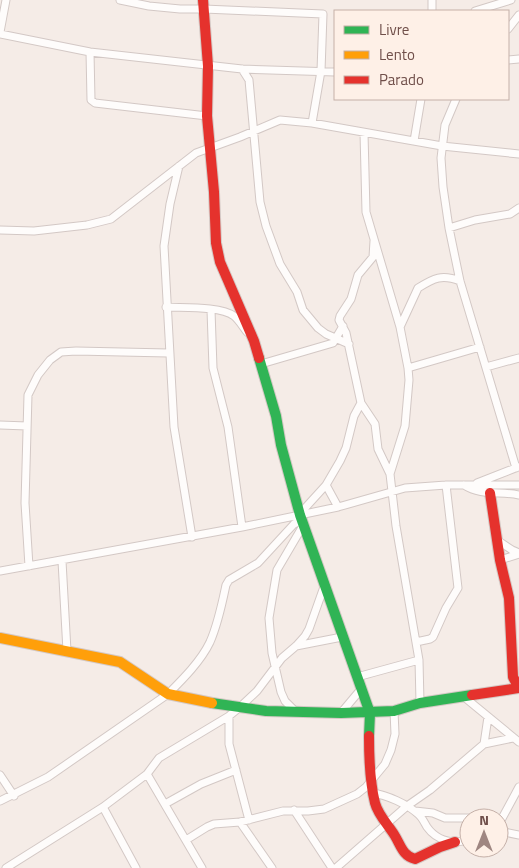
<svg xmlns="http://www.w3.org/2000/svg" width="519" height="868" font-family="'Titillium Web',sans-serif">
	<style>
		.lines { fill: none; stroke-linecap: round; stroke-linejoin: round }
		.street-casing { stroke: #d3c8c5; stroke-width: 9 }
		.fast-casing { stroke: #d4c8c4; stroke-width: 12 }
		.slow-casing { stroke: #d4c8c4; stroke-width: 12 }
		.jam-casing { stroke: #d4c8c4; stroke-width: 12 }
		.street { stroke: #fefcfb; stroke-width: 7 }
		.fast { stroke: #30b455; stroke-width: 10 }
		.slow { stroke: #ff9f0a; stroke-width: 10 }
		.jam { stroke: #e5322d; stroke-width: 10 }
	</style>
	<rect width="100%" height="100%" fill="#f5ece7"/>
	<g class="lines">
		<defs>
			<path id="street" d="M120 0 149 6 180 9H204L323 14 321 71 312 123
				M432 11V0
				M475 11 511 0
				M508 29 519 15
				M0 32 6 0
				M0 34 90 52 242 69 335 72
				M90 52 91 100 95 103 207 116
				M508 60 519 59
				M242 69 249 80 260 202 266 226 280 264 297 292 303 310 318 328 326 334 349 344
				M456 99 445 125 441 158 443 187 449 228 460 281 516 468
				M364 133 366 212 400 327 408 368 409 380 405 426 390 474
				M414 141 421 99
				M179 166 170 204 164 246 174 427 192 537
				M449 228 475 220 510 214 519 208
				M0 230 34 231 87 225 111 219 196 153 240 137 280 120 312 123 442 146 519 154
				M374 241 373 257 358 275 351 299 340 316 339 320 346 333 361 403 375 424 378 449 390 474 396 526 419 660 420 703
				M166 307C183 308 221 306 234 316 239 320 243 327 247 332
				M211 310 213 368 228 427 242 527
				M400 327 418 288C434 278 442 274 460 281
				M261 364 333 343 343 326
				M486 367 519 358
				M408 368 480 347
				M0 425 27 426
				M477 483 518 467
				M326 485 338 507
				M464 485C481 496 500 491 519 495
				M304 514 305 508 326 485 340 461 346 448 354 416 361 403
				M497 540 512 550 519 553
				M500 560 519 554
				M62 561 67 651
				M29 566 25 503 28 395 38 375 50 360 61 352 76 351 168 353
				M0 571 242 527 338 507 405 488 446 485H519
				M416 642 430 639 433 637 446 608 458 588 446 485
				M296 646 342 637
				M357 677 419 660
				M463 696 519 742
				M295 711 285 701 281 692 272 653 269 618 277 570 304 524
				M341 713 362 688
				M229 716V744L249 820
				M484 744 488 717
				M147 774 202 868
				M0 775 14 796
				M372 793C387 795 407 804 418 814 422 817 424 822 427 827 437 841 453 844 469 840
				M0 801 48 777 168 694C183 679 201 661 210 642 218 624 222 604 226 585L229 580 258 563 294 524 302 520
				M165 804 201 784 236 770
				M103 807 136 868
				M294 810 332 868
				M415 811 433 813 445 818H473
				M240 822 272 868
				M499 824 519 787
				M499 831 519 835
				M186 840 207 827 214 824 240 822 283 811H308L324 809 357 794 366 787 385 764 391 750 395 734 394 711
				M6 868 103 807 147 774 159 758 229 716 240 707 257 691 282 658 296 646 305 636 309 629 325 584
				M336 868 407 806 430 790 484 744 513 738"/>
			<path id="fast" d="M259 358 276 416 281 445 300 515 370 713 369 736
				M212 703 266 711 341 713 394 711 420 703 472 695"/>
			<path id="slow" d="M0 638 120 662 168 694 212 703"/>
			<path id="jam" d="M203 0 208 66 207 116 214 192 216 243 220 262 254 341 259 358
				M472 695 519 688 513 677 509 598 500 560 490 493
				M369 736C369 756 370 783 375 803 378 815 389 826 395 836 401 846 403 856 415 859L440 847 455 842"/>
		</defs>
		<use href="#street" class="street-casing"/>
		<use href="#fast" class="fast-casing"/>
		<use href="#slow" class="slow-casing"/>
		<use href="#jam" class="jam-casing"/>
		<use href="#street" class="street"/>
		<use href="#fast" class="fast"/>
		<use href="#slow" class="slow"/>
		<use href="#jam" class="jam"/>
	</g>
	<rect x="334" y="10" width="175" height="90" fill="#fef0e7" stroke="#c5b0a8"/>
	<rect x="344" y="26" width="25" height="8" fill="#30b455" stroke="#c5b0a8"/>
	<text x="379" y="35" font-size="15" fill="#704f4a">Livre</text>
	<rect x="344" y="51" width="25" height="8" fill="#ff9f0a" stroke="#c5b0a8"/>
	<text x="379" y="60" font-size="15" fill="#704f4a">Lento</text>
	<rect x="344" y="76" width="25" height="8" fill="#e5322d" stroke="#c5b0a8"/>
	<text x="379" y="85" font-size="15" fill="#704f4a">Parado</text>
	<g transform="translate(484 833)"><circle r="24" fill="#fef0e7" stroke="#c5b0a8"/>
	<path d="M0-4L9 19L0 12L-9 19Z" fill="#9f8681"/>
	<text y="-8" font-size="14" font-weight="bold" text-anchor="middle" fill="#704f4a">N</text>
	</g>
</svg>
